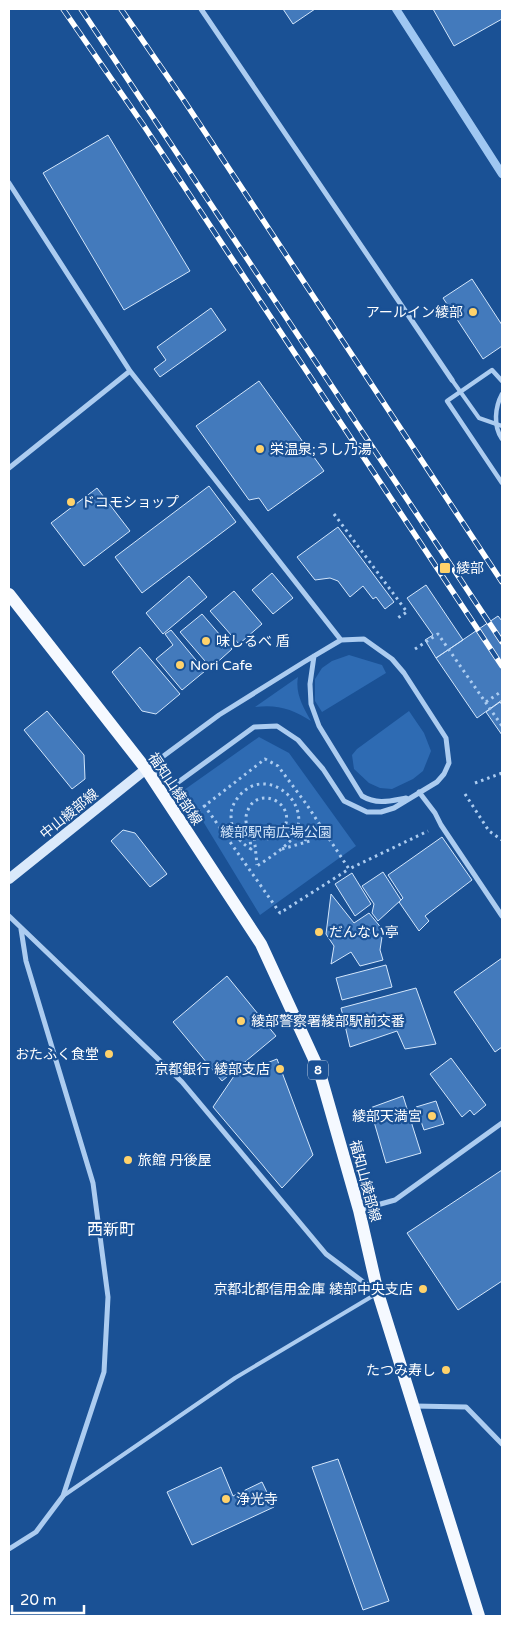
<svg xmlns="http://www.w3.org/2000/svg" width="511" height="1625" font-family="'Varela Round','Noto Sans JP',sans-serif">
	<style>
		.green { fill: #2e6bb3 }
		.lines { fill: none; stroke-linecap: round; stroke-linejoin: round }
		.stream { stroke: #9fc7f2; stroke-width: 8 }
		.building { fill: #437abc; stroke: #d3e6fb }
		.path { stroke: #acccf0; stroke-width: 3; stroke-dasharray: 2.5 4; stroke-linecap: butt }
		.service { stroke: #acccf0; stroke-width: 4 }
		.pedestrian { stroke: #acccf0; stroke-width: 4.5 }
		.minor { stroke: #acccf0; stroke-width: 5 }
		.secondary { stroke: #dae9fb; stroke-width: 10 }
		.primary { stroke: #f5f9ff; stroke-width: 12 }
		.rail-casing { stroke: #fff; stroke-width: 5.5 }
		.rail { stroke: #1a5195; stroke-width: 4; stroke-dasharray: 11; stroke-linecap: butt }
		.poi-dot { fill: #ffd26b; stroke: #1a5195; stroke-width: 2 }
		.labels { text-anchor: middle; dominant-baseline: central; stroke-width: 4.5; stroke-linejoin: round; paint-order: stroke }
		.shield { fill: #1a5195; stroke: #bacbdf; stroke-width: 1 }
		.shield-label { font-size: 12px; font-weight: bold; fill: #fff }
		.poi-label { font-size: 14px; fill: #fff; stroke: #1a5195; text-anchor: start }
		.street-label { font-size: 14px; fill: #fff; stroke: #1a5195 }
		.park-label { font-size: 14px; fill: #d3e6fb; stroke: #1a5195 }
		.quarter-label { font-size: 16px; fill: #fff; stroke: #1a5195 }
	</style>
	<rect width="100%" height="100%" fill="#1a5195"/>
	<path class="green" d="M349 655 382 665 386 673 322 712 315 701V679L322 668 332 661Z
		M298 677C295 693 303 707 311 721 293 709 277 704 255 707Z
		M409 711 424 733 431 751 423 771 413 779 392 789 380 788 369 783 354 769 352 755 357 749Z
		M259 737 289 753 356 846 260 915 184 790Z"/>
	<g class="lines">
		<path class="stream" d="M396 9 502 174"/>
	</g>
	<path class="building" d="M283 9H315L293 24Z
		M433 9H502V19L454 46Z
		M108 135 190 271 124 310 43 173Z
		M472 279 502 325V346L483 359 443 298Z
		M211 308 226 330 160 377 154 369 166 360 157 347Z
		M259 381 324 471 268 511 259 498 249 500 196 426Z
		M209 486 236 522 142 593 115 557Z
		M97 488 130 531 84 566 51 523Z
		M338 527 394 602 385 609 376 597 373 599 363 586 350 597 338 581 330 578 315 580 297 557Z
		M272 573 293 598 273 614 252 590Z
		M189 576 207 597 163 634 146 613Z
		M426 585 463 640 436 658 425 640 433 635 407 598Z
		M234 591 262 624 239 644 210 611Z
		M202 614 232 649 211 668 180 632Z
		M498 616 502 621V700L477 718 436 658Z
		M171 630 205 671 182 690 156 659 173 645 165 634Z
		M140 647 180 694 156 714 142 711 112 672Z
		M500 702 502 705V735L486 712Z
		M47 711 84 755 85 779 72 789 24 730Z
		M123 830 135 833 167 874 150 887 111 841Z
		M442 837 472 880 425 916 429 921 419 931 399 902 403 898 388 875Z
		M383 872 401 900 378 921 372 913 374 904 362 886Z
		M352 873 371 904 355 916 335 884Z
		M331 894 354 923 369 913 383 930 380 950 383 960 360 966 351 952 331 964 334 946 326 934Z
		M502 958V1047L495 1052 454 992Z
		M386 965 392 987 342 1000 336 978Z
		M227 976 276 1036 222 1081 173 1022Z
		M416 988 436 1044 405 1049 397 1031 350 1047 341 1008Z
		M451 1058 486 1105 474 1115 470 1110 462 1117 430 1074Z
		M277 1059 313 1155 282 1188 213 1107 234 1076Z
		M403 1096 421 1153 386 1163 370 1108Z
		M436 1101 444 1124 424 1130 416 1107Z
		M502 1170V1281L458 1310 407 1233Z
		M338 1459 389 1601 363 1610 312 1467Z
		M221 1467 233 1496 262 1482 274 1507 192 1545 167 1492Z"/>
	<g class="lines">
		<path class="path" d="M334 514 407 612 396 619
			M415 649 438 634 502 726
			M486 702 502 691
			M475 783 502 773
			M465 794 489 831 502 840
			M204 805 280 913 349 869
			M198 811 265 759 278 766 307 805 349 869 428 831
			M249 829 251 849C238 841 231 831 231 815 231 807 235 801 240 795 268 763 318 807 291 840 282 850 269 858 257 866
			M249 829C245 823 245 817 248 810 258 784 302 804 281 834 271 840 265 840 254 835L257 865
			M282 849 310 841 293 836"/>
		<path class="service" d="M452 380 479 418 502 426
			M63 1496 235 1378 376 1294"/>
		<path class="pedestrian" d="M502 381 492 370 447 401 502 483
			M502 394C495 407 493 426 502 439"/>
		<path class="minor" d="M201 9 452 380
			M9 183 130 371 341 640
			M9 468 130 371
			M364 639 392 659 404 673 446 738 449 763 444 774 437 782 394 808 381 812H367L344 801 323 769 298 740 277 726 254 727 177 783 146 769 219 715 304 662 341 640Z
			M314 656 310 684 311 704 319 726 362 796C377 805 390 801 406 798
			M419 792 435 813 441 825 502 916
			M9 916 182 1082 326 1254 374 1290
			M359 1210 395 1200 502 1123
			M414 1406 466 1407 502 1444
			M9 1549 36 1532 63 1496 104 1372 108 1297 93 1183 26 961 21 929"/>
		<path class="secondary" d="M9 879 146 769"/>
		<path class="primary" d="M9 594 146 769 261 944 319 1070 359 1210 378 1293 479 1616"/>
		<defs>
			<path id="rail" d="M63 9 144 126 502 666
				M81 9 502 642
				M121 9 183 99 502 582"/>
		</defs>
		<use href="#rail" class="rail-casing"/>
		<use href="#rail" class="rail"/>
	</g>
	<g class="poi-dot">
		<circle cx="473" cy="312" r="5"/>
		<circle cx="260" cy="449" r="5"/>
		<circle cx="71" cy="502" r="5"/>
		<rect x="439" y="562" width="12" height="12" rx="2.5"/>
		<circle cx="206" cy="641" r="5"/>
		<circle cx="180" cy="665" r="5"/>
		<circle cx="319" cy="932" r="5"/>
		<circle cx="241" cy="1021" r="5"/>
		<circle cx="109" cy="1054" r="5"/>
		<circle cx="280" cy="1069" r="5"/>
		<circle cx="432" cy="1116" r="5"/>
		<circle cx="128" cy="1160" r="5"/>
		<circle cx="423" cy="1289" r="5"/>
		<circle cx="446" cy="1370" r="5"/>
		<circle cx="226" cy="1499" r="5"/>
	</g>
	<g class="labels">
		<rect class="shield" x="308" y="1060.5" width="20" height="19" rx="4"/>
		<g class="shield-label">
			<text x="318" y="1070">8</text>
		</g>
		<g class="poi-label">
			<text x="463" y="312" text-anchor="end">アールイン綾部</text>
			<text x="270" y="449">栄温泉;うし乃湯</text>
			<text x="81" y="502">ドコモショップ</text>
			<text x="456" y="568">綾部</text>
			<text x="216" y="641">味しるべ 盾</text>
			<text x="190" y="665">Nori Cafe</text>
			<text x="329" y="932">だんない亭</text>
			<text x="251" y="1021">綾部警察署綾部駅前交番</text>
			<text x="99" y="1054" text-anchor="end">おたふく食堂</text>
			<text x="270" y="1069" text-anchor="end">京都銀行 綾部支店</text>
			<text x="422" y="1116" text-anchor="end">綾部天満宮</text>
			<text x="138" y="1160">旅館 丹後屋</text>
			<text x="413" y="1289" text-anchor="end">京都北都信用金庫 綾部中央支店</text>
			<text x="436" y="1370" text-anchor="end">たつみ寿し</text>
			<text x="236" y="1499">浄光寺</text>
		</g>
		<g class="street-label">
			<text transform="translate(175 789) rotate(56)">福知山綾部線</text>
			<text transform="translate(69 814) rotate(-39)">中山綾部線</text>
			<text transform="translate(365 1181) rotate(75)">福知山綾部線</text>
		</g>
		<g class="park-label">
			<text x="276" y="832">綾部駅南広場公園</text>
		</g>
		<g class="quarter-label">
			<text x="111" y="1230">西新町</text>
		</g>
	</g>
	<rect width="511" height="1625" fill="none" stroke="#ffffff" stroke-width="20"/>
	<path d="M12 1605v8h72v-8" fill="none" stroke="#ffffff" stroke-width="2.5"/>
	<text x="20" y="1605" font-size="15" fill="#ffffff" stroke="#1a5195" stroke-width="4" paint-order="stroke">20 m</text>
</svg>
